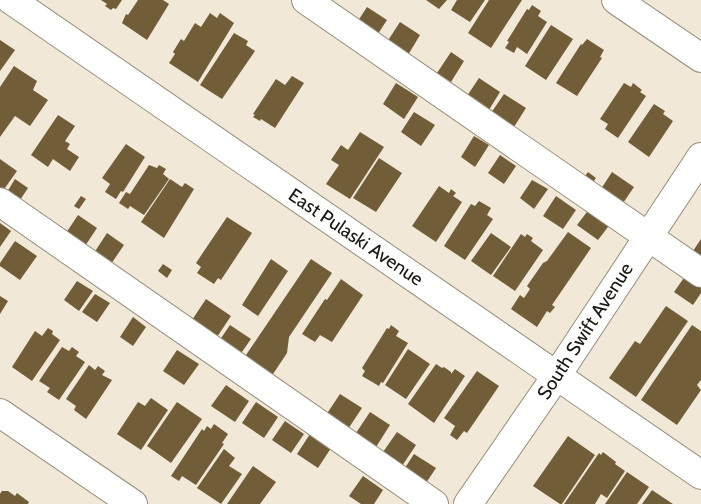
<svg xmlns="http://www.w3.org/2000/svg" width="701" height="504" font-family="Cabin,sans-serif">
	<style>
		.building { fill: #715e38 }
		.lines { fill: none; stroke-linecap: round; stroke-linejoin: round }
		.minor-casing { stroke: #958d7d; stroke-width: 30 }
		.minor { stroke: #fff; stroke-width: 28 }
		.labels { text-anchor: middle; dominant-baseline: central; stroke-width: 5; stroke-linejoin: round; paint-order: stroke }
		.street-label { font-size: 19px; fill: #1a1711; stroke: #fff }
	</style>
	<rect width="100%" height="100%" fill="#f1e8d7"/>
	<path class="building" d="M101 0H122L116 9 113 8 111 10 105 6 107 4Z
		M138 0H163L169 4 147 40 122 23 126 14 128 15Z
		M426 0H447L439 9Z
		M457 0H485L470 22 451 10Z
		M489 0H522L491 48 468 33Z
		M532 5 541 11 538 16 547 22 527 54 517 47 514 53 505 48 509 42 507 41 527 9 529 10Z
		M367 7 387 20 374 40 354 27Z
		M210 13 217 18 220 13 234 23 198 82 169 63 175 54 173 52 181 39 184 41 195 23 201 27Z
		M400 22 420 35 408 55 387 42Z
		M551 25 573 39 546 80 525 66Z
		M234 33 248 41 246 45 255 51 222 99 200 85Z
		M587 39 604 50 600 57 602 58 577 96 556 83 581 44 582 45Z
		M0 40 15 50 0 71Z
		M451 52 464 61 451 82 437 73Z
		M14 66 37 81 33 90 48 100 30 126 15 116 0 137V87Z
		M292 76 304 83 275 128 261 119 260 121 253 117 255 115 253 114 276 79 285 85Z
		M479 78 500 92 487 113 465 99Z
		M396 83 418 97 404 119 383 104Z
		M624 83 631 87 633 83 642 90 640 92 646 96 618 138 605 129 608 124 600 119Z
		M504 94 526 108 512 130 489 116Z
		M654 104 665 111 663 114 673 121 649 157 628 142Z
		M414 112 435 125 421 146 401 132Z
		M58 115 75 126 65 141 70 144 67 149 79 157 70 171 53 159 48 167 31 155Z
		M360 132 384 147 350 199 326 184 339 165 331 160 341 145 348 150Z
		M474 136 489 145 475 167 461 157Z
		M126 144 145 157 123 192 121 191 116 199 105 192 110 184 102 178Z
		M500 155 516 166 504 184 488 173Z
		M379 158 402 173 376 212 353 198Z
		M0 159 17 171 0 195Z
		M149 165 157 168 159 165 166 169 163 174 169 179 144 215 130 206 128 209 119 203 126 192 130 194Z
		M588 172 596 178 591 185 583 179Z
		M612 172 634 187 621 206 599 192Z
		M15 179 28 188 16 206 4 197Z
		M170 179 182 187 185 183 194 189 164 238 141 222Z
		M532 180 548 189 534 209 520 198Z
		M439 186 449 193 451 189 456 193 453 196 462 202 436 242 412 226Z
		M81 196 86 199 79 209 74 206Z
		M556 196 576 210 563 229 543 216Z
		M479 201 491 208 487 215 493 219 465 260 444 246 471 204 475 206Z
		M590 208 611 223 598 240 577 225Z
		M78 215 97 228 83 249 64 236Z
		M227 217 252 233 221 280 218 278 214 284 197 273 201 267 196 263Z
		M0 223 11 231 0 247Z
		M568 232 591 248 552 305 555 307 550 313 547 311 537 327 511 309 520 295 524 298 530 289 527 286 543 263 547 261Z
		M107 233 124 245 109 267 92 256Z
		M491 233 511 247 491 275 471 261Z
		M521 234 525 237 527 234 533 238 531 241 543 250 515 291 493 276Z
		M701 239V265L689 257Z
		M15 241 37 256 20 280 0 266V263Z
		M271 259 288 271 258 316 242 305Z
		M311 259 332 273 289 337 287 353 271 377 244 358Z
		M163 264 172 270 167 278 158 271Z
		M686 275 701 285V293L693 305 674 292Z
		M341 279 363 295 332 342 320 335 315 342 302 334 325 299 327 300Z
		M77 281 93 291 79 311 64 300Z
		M95 294 110 303 97 322 82 312Z
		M0 296 8 301 0 314Z
		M206 299 231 316 215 340 190 323Z
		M666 306 688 321 636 397 609 378 635 341 640 344Z
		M133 317 146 327 133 346 120 337Z
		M230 325 251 339 237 359 217 344Z
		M391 325 399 331 396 336 408 343 383 383 381 382 379 386 362 376 365 371 362 368 387 328 389 329Z
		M692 325 701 331V380L697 385 701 390 677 425 641 400Z
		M48 328 53 331 52 334 60 340 32 381 12 367 35 331 42 336Z
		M62 347 69 351 72 347 79 352 76 356 85 362 59 400 47 392 50 388 39 381Z
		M408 349 430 364 406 399 385 385Z
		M177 350 199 364 184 385 163 371Z
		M436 364 442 368 444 367 451 372V374L455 369 465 376 434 423 408 404Z
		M89 365 95 370 98 366 105 371 102 375 112 380 86 419 74 410 76 406 66 399Z
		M477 371 499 386 467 433 464 431 457 440 450 435 455 426 444 418Z
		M226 385 249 401 235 422 211 406Z
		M340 394 362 408 348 429 326 415Z
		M151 398 168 410 141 450 117 434 138 402 145 406Z
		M177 402 202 419 171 463 147 446Z
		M256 402 278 417 264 438 242 423Z
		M370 412 390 425 376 447 356 433Z
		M285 421 304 434 291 453 272 440Z
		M214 424 228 434 222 443 224 444 196 485 182 476 179 481 171 476 202 429 204 431 207 426 211 429Z
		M397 432 416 445 402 466 383 452Z
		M310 434 331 448 318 468 297 454Z
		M568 436 595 455 562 504H560L533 486Z
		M224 449 235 458 229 466 242 474 221 504 197 488Z
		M603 452 616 462 615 464 625 471 607 498 601 494 595 504H564L599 453 601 455Z
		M414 454 436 468 422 489 401 474Z
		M253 466 276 482 260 504H227Z
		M627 472 649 487 637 504H605Z
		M363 476 383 490 374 504H361L349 496Z
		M652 490 673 504H642Z
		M2 491H8L15 496 17 493 29 502 28 504H0V494Z"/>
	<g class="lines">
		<defs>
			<path id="minor" d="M11 0 701 475
				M306 0 701 273
				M616 0 701 58
				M0 202 434 504
				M0 413 133 504
				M468 504 557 375 701 157"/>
		</defs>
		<use href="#minor" class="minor-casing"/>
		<use href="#minor" class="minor"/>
	</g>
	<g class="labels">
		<g class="street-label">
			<text transform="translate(356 237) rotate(34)">East Pulaski Avenue</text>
			<text transform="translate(585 331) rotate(-57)">South Swift Avenue</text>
		</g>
	</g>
</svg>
